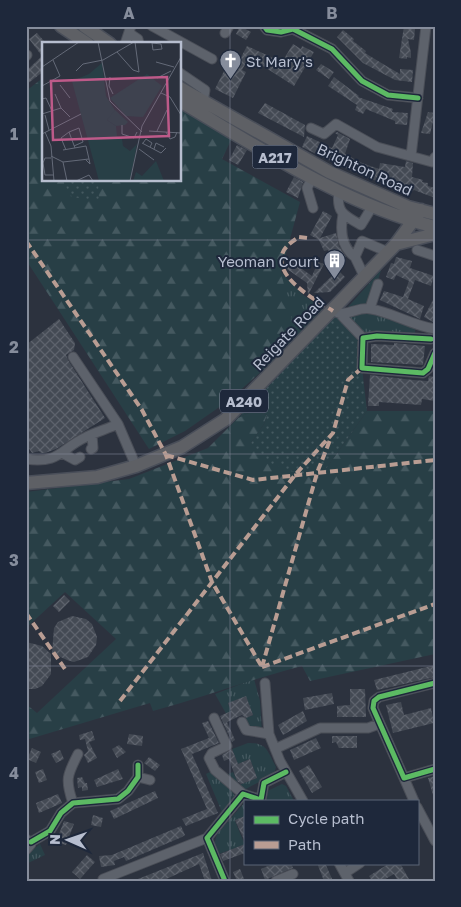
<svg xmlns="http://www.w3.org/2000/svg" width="461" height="907" font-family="'Golos Text',sans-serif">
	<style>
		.grass { fill: url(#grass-tufts) }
		.forest { fill: url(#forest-firs) }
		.park { fill: url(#park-dots) }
		.building { fill: url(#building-cross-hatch) }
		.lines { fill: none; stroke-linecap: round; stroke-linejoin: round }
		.minor-casing { stroke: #4a4e57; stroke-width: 11 }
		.highway-casing { stroke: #494e59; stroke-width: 15 }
		.minor { stroke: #5d626b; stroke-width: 9 }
		.highway { stroke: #5e6065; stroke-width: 12 }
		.quiet { stroke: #b99d93; stroke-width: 4; stroke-dasharray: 8 4; stroke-linecap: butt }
		.cycleway-casing { stroke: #1e283b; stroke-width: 8 }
		.cycleway { stroke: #5cba63; stroke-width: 5 }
		.grid { fill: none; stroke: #868d9c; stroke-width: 1; stroke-opacity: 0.55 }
		.labels { text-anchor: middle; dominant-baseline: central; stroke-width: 4; stroke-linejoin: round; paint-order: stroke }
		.shield { fill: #1e283b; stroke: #8991a3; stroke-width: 1 }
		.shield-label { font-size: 14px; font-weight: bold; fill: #b7becf }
		.poi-label { font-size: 15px; fill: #b7becf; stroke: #1e283b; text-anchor: start }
		.street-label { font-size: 15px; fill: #b7becf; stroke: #1e283b }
		.inset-road { fill: none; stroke: #646a78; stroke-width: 1 }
		.view { fill: #be5a89; fill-opacity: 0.15; stroke: #be5a89; stroke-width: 2.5 }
		.inset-edge { fill: none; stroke: #b7becf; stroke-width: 2.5 }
		.neatline { fill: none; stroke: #868d9c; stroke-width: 2 }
		.grid-label { font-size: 16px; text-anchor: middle; font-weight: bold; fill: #868d9c }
	</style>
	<defs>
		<pattern id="grass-tufts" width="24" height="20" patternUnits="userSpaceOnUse" patternTransform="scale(1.25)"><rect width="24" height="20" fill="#283f46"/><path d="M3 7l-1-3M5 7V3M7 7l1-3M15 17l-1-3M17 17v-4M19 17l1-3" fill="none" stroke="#455960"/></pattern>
		<pattern id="forest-firs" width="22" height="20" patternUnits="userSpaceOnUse" patternTransform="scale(1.25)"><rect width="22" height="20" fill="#283f46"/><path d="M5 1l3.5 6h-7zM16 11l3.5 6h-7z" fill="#455960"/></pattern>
		<pattern id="park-dots" width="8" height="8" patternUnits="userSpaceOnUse" patternTransform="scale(1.25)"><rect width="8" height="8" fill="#283f46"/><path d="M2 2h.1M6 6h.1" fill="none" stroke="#455960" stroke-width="1.8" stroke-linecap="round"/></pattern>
		<pattern id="building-cross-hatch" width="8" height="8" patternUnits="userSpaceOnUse" patternTransform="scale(1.25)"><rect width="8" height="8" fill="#444a54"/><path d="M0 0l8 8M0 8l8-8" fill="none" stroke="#5d626c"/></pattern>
	</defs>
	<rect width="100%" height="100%" fill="#2c323e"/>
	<path class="grass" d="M381 270 370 308 416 326 414 337 363 338 341 315Z
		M281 272 302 294 323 309 289 347Z
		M254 679 260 701 262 733 253 732 243 719 253 715 246 697 228 703 232 715 228 717 215 694Z
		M248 743C268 743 267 751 276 767L274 774 244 790 226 775 233 772 239 785 257 778 250 759 238 764 232 749Z
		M212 771 231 789 235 796 222 812 206 774Z
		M282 784 286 786 294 801H247Z
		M245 802V816L235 821 245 845 218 854 214 845 217 834Z
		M40 844 45 855 26 864V855Z"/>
	<path class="forest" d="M44 77V180H180V107L232 138 222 159 300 202 281 272 295 332 289 347 228 401 185 431 149 449 26 260V91Z
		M255 410 267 415 264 424 251 443 318 480 367 411H435V654L310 681 302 666C252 679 204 697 153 711L150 703 26 740V704L37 713 116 639 65 592 26 628V492L129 479 208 448 238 418Z"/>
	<path class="park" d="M62 180H98L99 201 72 197Z
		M341 315 363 338 362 368 367 411 318 480 261 460 251 443 264 424 267 415 255 410 238 418 335 316Z"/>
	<path class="building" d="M240 26 251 32 246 40 236 34Z
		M404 26H412V28L415 29 414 40 408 39 411 53V58L407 57V59L399 58Z
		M343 30 354 39 353 41 366 51 365 53 383 64 400 74V69L413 70 412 82 395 80 363 63 337 37Z
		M37 33 44 41V71L26 85V71L42 56 29 39Z
		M293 44 301 49 302 46 314 52 294 86 249 57 242 70 246 72 233 98 215 89 229 61 238 63 247 46 282 62Z
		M321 64 334 72 329 79 316 70Z
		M334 77 359 96 358 97 393 109 392 112 408 113 407 125 395 124V121L366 109 363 114 355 110 357 105 328 86Z
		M265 103 305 125 304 137 258 113Z
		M428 112 435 113 430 134 421 133Z
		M337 132 350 139 345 154 362 163 379 169 380 163 405 167 406 161 413 163 412 177 423 180 422 182 428 183V186L435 188V198L414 190 408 194 345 168 302 147 307 136 332 148 338 135 335 133Z
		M237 145 247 150 238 165 229 160Z
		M294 177 303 182 298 198 286 192Z
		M323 211 332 216 320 238 336 233 339 246 346 257 335 262H333L328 250 324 251 319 240 310 235Z
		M396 257 412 261 410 268 434 276 431 286 415 280 408 299 424 306 420 319 380 300 384 291 403 297 409 281 396 275 394 280 386 277 391 263 394 264Z
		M292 262 312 276 318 262 324 264 308 295 307 283 287 269Z
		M338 270 345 277 330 292 314 293Z
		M435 296V318L433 322 424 317Z
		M59 319 75 343 74 350 66 355 68 360 105 418 56 449 45 453H41L39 451 32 453 26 444V345Z
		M394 343 425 346 423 365 371 362V344L394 345Z
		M370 375 413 380 428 381 429 376 435 377V401L422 399 421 405 379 402V406H368Z
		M64 595 70 601 59 612 53 606Z
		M72 616 86 619 92 624 97 637 96 645 88 657 74 662 67 660 52 653 54 628 58 622Z
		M26 642 42 646 51 654V674L42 686 35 689H26Z
		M435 665V677L377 690 374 680Z
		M350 689H365L366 717H337V706L350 705Z
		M332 693 334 704 305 710 303 698Z
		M246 696 253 715 246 718 242 715 227 722 235 740 232 742 220 716 231 711 228 703Z
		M401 702 404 715 431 708 434 723 393 733 386 705Z
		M303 711 307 721 283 735 278 725Z
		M208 721 219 743 192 754 218 813 186 826 182 819 207 809 181 749 209 738 202 723Z
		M92 731 95 740 89 742 97 758 88 763 84 755 88 751 85 739 80 740 79 735Z
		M129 734 143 736 142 746 127 744Z
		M332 736H357V748H339L336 742 332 743Z
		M316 738 321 748 294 760 290 750Z
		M119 745 126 752 117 758 112 749Z
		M32 748 41 752 36 763 27 759Z
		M232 749 238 764 250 759 257 778 241 784 237 781 229 759 224 761 222 755Z
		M60 750 64 759 56 763 51 754Z
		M149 757 160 765 155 771 144 763Z
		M309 765 322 787 312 793 299 771Z
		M43 769 47 780 39 783 35 772Z
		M118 769 123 779 97 787 94 780Z
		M435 776V795H433L428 778Z
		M82 777 85 783H87L88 790 82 791V787L78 788 77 778Z
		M155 791 158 798 114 819 110 811Z
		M58 794 62 803 39 813 36 803Z
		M93 815 103 818 101 827 91 825Z
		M245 816V842L235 820Z
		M64 821 74 824 66 845 56 842Z
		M181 826 185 835 182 837 126 861 124 857 114 861 115 865 101 867 99 856 112 855Z
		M245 844V853L223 861 220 854Z
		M203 853 212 881H205L199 864 162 881H133Z
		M87 855 95 862 80 879 72 872Z
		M275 863H291L293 868 265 880 261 869Z
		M317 863H325L333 881H324Z
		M390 863H400L410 881H398L394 874 382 881H372L369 876Z
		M240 869 242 874 245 881H237L233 872Z"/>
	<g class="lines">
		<defs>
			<path id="minor" d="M152 26 212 59
				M264 26 267 30 281 32 293 29 332 49 362 81 388 95 418 98
				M129 33 138 39 139 44
				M225 33 229 26
				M125 44 131 26
				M26 56 27 55
				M180 73 205 90 203 102
				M311 128 324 134 336 124 377 147 432 162 435 157
				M411 156 426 26
				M313 177 307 188 313 208
				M339 191C336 212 343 215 361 225L372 207
				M343 214C340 230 341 247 355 257
				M417 250 435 256
				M364 276 355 257 362 241 388 252
				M370 308 378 284
				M333 311C347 318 357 306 371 309 391 312 411 325 435 329
				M341 315 363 338
				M431 339 377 336 363 338 362 368 423 373 428 369 435 353
				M73 357 118 424 136 466
				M91 449 93 448 92 435
				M62 453 75 460 80 457
				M26 459C60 464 60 449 86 437 96 432 107 429 118 424
				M265 683 269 734 280 761 303 801
				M435 683 379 697 374 701 373 708 404 778 435 769
				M214 718 227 746 212 753 209 758 215 770 243 794
				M242 722 246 730 269 734
				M275 749 320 728H368L379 724
				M138 777 150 780
				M404 778 414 801
				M73 803C65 780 67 775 78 754
				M417 807 435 841
				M31 842 50 831 61 813 73 803 118 799 128 791 138 777V765
				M26 850 31 844 26 839
				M339 863 349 881
				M345 873 360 863
				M103 879 207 838
				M225 881 207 838 243 794 261 800 264 783 286 772
				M276 881 293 874"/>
			<path id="highway" d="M61 26 88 44
				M84 26 110 44
				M180 88 329 172 408 207 435 214
				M180 101C261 149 343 204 435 227
				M396 244 435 234
				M26 483 97 477 136 466 182 447 226 419 396 244 421 210"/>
		</defs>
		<use href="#minor" class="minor-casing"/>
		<use href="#highway" class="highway-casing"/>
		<use href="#minor" class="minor"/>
		<use href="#highway" class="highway"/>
		<path class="quiet" d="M307 238 299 237C294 240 287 245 284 250 270 276 316 300 333 311
			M26 241 142 410 166 455 212 582 262 667
			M166 455 253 480 435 460
			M26 613 65 669
			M262 667 317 473 330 440
			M262 667 435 604
			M120 701 295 475 333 433 348 380 362 368"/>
		<defs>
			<path id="cycleway" d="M264 26 267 30 281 32 293 29 332 49 362 81 388 95 418 98
				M431 339 377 336 363 338 362 368 423 373 428 369 435 353
				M435 683 379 697 374 701 373 708 404 778 435 769
				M31 842 50 831 61 813 73 803 118 799 128 791 138 777V765
				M225 881 207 838 243 794 261 800 264 783 286 772"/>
		</defs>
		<use href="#cycleway" class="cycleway-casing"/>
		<use href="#cycleway" class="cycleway"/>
	</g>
	<path class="grid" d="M230 26V881M26 240H435M26 454H435M26 666H435"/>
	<defs>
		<symbol id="church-pin" viewBox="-11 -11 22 30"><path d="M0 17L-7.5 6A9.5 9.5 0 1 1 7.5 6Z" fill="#868d9c" stroke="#1e283b"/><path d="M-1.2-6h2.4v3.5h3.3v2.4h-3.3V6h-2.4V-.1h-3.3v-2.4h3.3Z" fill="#fff"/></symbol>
		<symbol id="building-pin" viewBox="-11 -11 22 30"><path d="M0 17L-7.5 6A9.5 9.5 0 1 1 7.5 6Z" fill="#868d9c" stroke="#1e283b"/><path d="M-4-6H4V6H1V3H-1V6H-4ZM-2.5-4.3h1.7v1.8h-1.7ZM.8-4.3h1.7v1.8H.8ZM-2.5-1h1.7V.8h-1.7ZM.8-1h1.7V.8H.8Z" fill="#fff"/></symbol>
	</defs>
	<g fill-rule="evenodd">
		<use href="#church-pin" x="218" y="48" width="25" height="34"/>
		<use href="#building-pin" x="322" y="248" width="25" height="34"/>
	</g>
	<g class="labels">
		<g class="shield">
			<rect x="252.5" y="145.5" width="45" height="23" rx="4"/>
			<rect x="220" y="389.5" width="48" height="23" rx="4"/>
		</g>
		<g class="shield-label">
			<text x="275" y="157">A217</text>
			<text x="244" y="401">A240</text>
		</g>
		<g class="poi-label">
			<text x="246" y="61">St Mary's</text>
			<text x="319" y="261" text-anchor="end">Yeoman Court</text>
		</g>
		<g class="street-label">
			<text transform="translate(365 169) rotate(25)">Brighton Road</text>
			<text transform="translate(288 333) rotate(-46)">Reigate Road</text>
		</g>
	</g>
	<g transform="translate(42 42)">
		<rect width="139" height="139" fill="#2c323e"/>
		<path d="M60 21 64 54 74 70 65 78 74 84 75 94 80 97 81 104 88 109 95 102 88 139H57L31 43 30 39 47 32ZM105 32 120 44 101 75 84 74 68 56ZM114 119 122 139H91L94 130 100 134Z" fill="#283f46"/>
		<path d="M73 68 86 80 83 83 74 84 65 78Z" fill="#283f46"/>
		<path class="inset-road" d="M56 0 68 59 100 90M109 0 110 1 111 8 120 7 119 2 110 1M75 10 91 28 97 30 93 0M114 20 132 25M0 25 37 0M34 29 41 22 61 18 92 0M68 35 67 44 71 52M115 36 129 29M18 43 28 56M0 44 18 34 11 18M119 51 128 55 139 73M13 52 19 66M0 57 4 56 10 69M0 72 19 66 28 75M3 73 7 88M80 83V92L92 96 95 90M107 89 139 91M115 89 125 68M3 90 9 104 12 139M124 90 128 97 133 95 135 90M0 92 39 72M100 101 119 111 124 106M101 101 104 97 110 101 108 105M32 104 41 100 37 86 27 90 33 106M97 107 112 118M112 107 114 101 122 105M21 108 44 104 47 117M24 108 19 96 27 90M9 114 21 120 25 139M9 116H3L1 121 3 133H11M21 120 47 117 48 122 44 118M34 139 47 133 51 139M88 139 100 84 139 15"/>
		<path class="view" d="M125 35 127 94 11 98 9 39Z"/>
		<rect width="139" height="139" class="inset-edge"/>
	</g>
	<rect width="461" height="907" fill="none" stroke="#1e283b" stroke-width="55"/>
	<rect x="244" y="800" width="175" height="65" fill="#1e283b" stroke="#5b6476"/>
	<rect x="254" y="816" width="25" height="8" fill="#5cba63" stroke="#5b6476"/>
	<text x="288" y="824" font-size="15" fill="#b7becf">Cycle path</text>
	<rect x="254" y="841" width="25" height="8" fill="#b99d93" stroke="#5b6476"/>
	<text x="288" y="850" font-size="15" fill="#b7becf">Path</text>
	<g transform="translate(68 840) rotate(272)" stroke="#1e283b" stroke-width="4" paint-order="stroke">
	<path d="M0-4L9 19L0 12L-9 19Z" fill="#b7becf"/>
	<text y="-8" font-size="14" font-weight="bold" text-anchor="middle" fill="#b7becf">N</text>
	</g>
	<rect x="28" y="28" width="406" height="852" class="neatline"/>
	<g class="grid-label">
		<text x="129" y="19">A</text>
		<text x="332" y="19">B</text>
		<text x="14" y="140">1</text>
		<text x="14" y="353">2</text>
		<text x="14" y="566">3</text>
		<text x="14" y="779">4</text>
	</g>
</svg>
